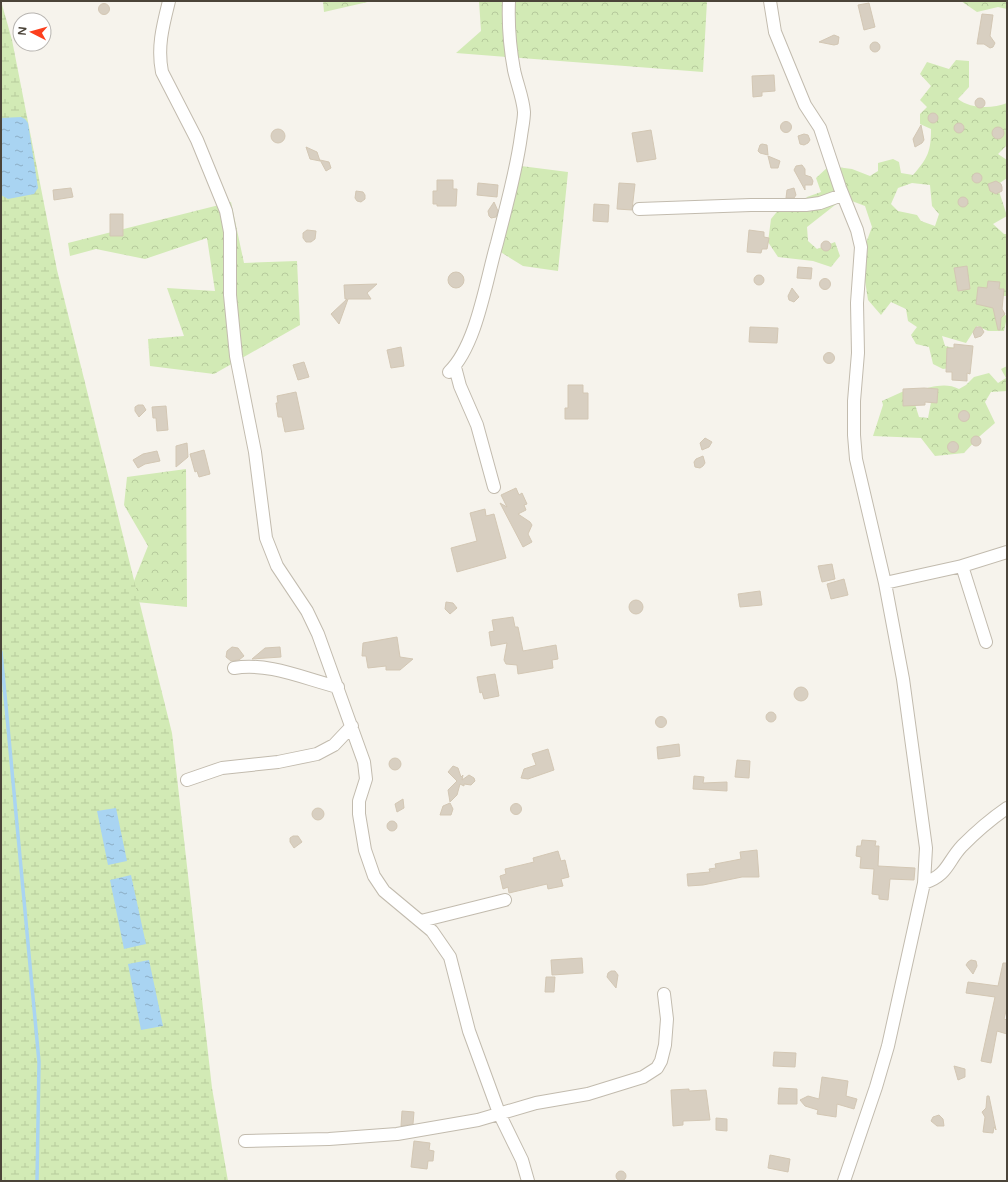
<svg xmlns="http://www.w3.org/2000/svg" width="1008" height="1182" font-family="'Varela Round',sans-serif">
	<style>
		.forest { fill: url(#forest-crowns); fill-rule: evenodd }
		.wetland { fill: url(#wetland-marsh) }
		.water { fill: url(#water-ripples) }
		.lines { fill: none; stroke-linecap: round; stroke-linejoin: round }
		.stream { stroke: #a9d4f2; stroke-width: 3.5 }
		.building { fill: #d8cfc1; stroke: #d3c7b4 }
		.minor-casing { stroke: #c2bbae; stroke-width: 14 }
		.minor { stroke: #fff; stroke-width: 12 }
	</style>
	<defs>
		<pattern id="forest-crowns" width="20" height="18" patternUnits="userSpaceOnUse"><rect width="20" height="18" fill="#d2eab5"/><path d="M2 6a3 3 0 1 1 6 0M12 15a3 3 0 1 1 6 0" fill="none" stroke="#b6ca9c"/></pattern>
		<pattern id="wetland-marsh" width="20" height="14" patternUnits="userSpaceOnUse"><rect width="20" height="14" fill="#d2eab5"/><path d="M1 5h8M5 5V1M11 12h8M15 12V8" fill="none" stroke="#b6ca9c"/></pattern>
		<pattern id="water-ripples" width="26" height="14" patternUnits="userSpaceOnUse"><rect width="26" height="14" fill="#a9d4f2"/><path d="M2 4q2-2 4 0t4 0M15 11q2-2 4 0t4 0" fill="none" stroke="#8caec5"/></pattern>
	</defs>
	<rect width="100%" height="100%" fill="#f6f3ec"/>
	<path class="forest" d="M323 1H372L324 12Z
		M479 1H707L703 72 456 53 481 31Z
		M961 1H1007V9L998 7 977 12Z
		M956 60 969 61V87L958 99C971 109 992 109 1007 103V145L998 154 1007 160V178L997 185 1007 216 993 224 1004 234H1007V296H999L998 307 1007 317 1004 331H988L977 326 966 343 942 336 945 346 959 349 958 367 943 369 933 364 929 347 916 344 911 335 917 327 908 321 906 309 891 302 881 315 868 300 863 268V251L872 227 865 206 844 198 807 227 808 241 817 249 835 242 840 256 831 267 813 261 778 257 768 242 771 219 780 208 797 210 807 197 821 192 816 178 829 166 852 169 870 176 878 171V163L893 159 899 162 901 173 913 175C928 158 931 151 931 129L920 124V114L927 107 920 100 931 86 920 74 927 62 949 69ZM912 183 930 185 932 206 939 214 935 226 921 221 917 215 898 211 891 204 898 188Z
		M521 166 568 172 558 271 523 266 499 251Z
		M231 202 244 263 297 261 300 325 214 374 150 366 148 339 184 336 167 288 215 291 207 238 145 259 96 249 70 256 68 243Z
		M1007 366V391L991 392 985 402 995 423 980 436 964 453 935 456 921 438 873 436 883 405 882 401 904 391 913 398 919 417 928 418 932 397 917 391C930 387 946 382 959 389L966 385 974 377 989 373 998 383 1006 378 1001 369Z
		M186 469 187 607 126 601 148 546 124 505 127 477Z"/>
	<path class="wetland" d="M1 1 12 40 57 270 172 733 212 1088 228 1181H1Z"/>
	<path class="water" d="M21 117 25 119 28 123 38 188 34 194 8 199 1 195V118Z
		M116 808 127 861 108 865 97 811Z
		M131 875 146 944 124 949 110 880Z
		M149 960 163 1026 141 1030 128 964Z"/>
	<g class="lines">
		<path class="stream" d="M1 652 39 1062 37 1181"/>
	</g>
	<path class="building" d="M869 3 875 27 864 30 858 5Z
		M98.5 9a5.5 5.5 0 1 1 11 0a5.5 5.5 0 1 1-11 0Z
		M982 14 993 15 990 36 995 43 993 47 990 48 984 44H977Z
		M834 35 839 37 838 44 834 45 819 42Z
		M870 47a5 5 0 1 1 10 0a5 5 0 1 1-10 0Z
		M774 75 775 91 762 92V96L753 97 752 76Z
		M975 103a5 5 0 1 1 10 0a5 5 0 1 1-10 0Z
		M928 118a5 5 0 1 1 10 0a5 5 0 1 1-10 0Z
		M780.5 127a5.5 5.5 0 1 1 11 0a5.5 5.5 0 1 1-11 0Z
		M954 128a5 5 0 1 1 10 0a5 5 0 1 1-10 0Z
		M921 125 924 140 922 143 915 147 913 139Z
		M992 133a6 6 0 1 1 12 0a6 6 0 1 1-12 0Z
		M271 136a7 7 0 1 1 14 0a7 7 0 1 1-14 0Z
		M651 130 656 159 637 162 632 133Z
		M804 134 808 135 810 140 808 143 804 145 800 144 798 136Z
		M762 144 767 145 768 155 760 153 758 151 760 145Z
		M306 147 317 152 320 161 310 159Z
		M768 156 780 161 778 168H771Z
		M320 160 329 162 331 168 326 171Z
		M802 165 805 169V175L811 177 813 181 812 185H805V190L794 170 796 166Z
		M972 178a5 5 0 1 1 10 0a5 5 0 1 1-10 0Z
		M437 180H453V189H457L456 206H437V204H433V191H437Z
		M996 181 1001 184 1002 187V191L996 194 990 191 988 184Z
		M478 183 498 185 497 197 477 195Z
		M619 183 635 184 632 210 617 209Z
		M71 188 73 197 54 200 53 190Z
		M794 188 796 195 794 198H786L787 190Z
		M356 191 363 192 365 195V199L361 202 357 201 355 198Z
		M958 202a5 5 0 1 1 10 0a5 5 0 1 1-10 0Z
		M494 202 498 211 496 217 491 218 489 216 488 211Z
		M594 204 609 205 608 222 593 221Z
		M110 214H123V236H110Z
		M307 230 316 231 315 239 311 242H306L303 238V233Z
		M749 230 764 232V237L769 238 767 249H762L761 253 747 252Z
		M821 246a5 5 0 1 1 10 0a5 5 0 1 1-10 0Z
		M967 266 970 289 958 291 954 268Z
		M798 267 812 268 811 279 797 278Z
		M448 280a8 8 0 1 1 16 0a8 8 0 1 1-16 0Z
		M754 280a5 5 0 1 1 10 0a5 5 0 1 1-10 0Z
		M819.5 284a5.5 5.5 0 1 1 11 0a5.5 5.5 0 1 1-11 0Z
		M988 281 1000 282 999 289H1004L1002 309 1005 314 1001 318 1000 330H998L993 308 976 304 978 287 987 288Z
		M377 284 367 293 371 299H348L339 324 331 314 347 299H345L344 285Z
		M792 288 799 297 794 302 789 300 788 296Z
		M750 327 778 328 777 343 749 342Z
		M976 327H981L984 332 981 336 975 338 973 332Z
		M954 344 973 346 970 374 967 373V381L952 380V372H946L947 348H954Z
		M401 347 404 366 391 368 387 350Z
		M823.5 358a5.5 5.5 0 1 1 11 0a5.5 5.5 0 1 1-11 0Z
		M304 362 309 377 298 380 293 365Z
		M568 385H583V393H588V419H565V408H568Z
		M924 388 938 389 937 403 925 402V405L903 406V389Z
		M296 392 304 429 285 432 282 417H278L276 403H278L277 396Z
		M138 405H143L146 410 139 417 135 411V407Z
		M166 406 168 430 157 431 156 418H153L152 407Z
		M958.5 416a5.5 5.5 0 1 1 11 0a5.5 5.5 0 1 1-11 0Z
		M971 441a5 5 0 1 1 10 0a5 5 0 1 1-10 0Z
		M705 438 712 442 709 447 702 450 700 443Z
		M947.5 447a5.5 5.5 0 1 1 11 0a5.5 5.5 0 1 1-11 0Z
		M187 443 188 457 176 467V446Z
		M204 450 210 474 199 477 197 471 195 472 190 454Z
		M157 451 160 461 145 464 138 468 133 460 143 454Z
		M703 456 705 463 703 466 700 468 695 467 694 462 696 459Z
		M516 488 519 495 522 493 527 504 524 505 526 510 518 514 530 522 532 525 528 534 532 542 523 547 500 503 507 507 501 495Z
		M485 509 486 516 494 514 506 558 457 572 451 548 477 541 470 513Z
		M832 564 835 579 822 582 818 566Z
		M844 579 848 595 831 599 827 584Z
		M760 591 762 605 740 607 738 594Z
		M629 607a7 7 0 1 1 14 0a7 7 0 1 1-14 0Z
		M446 602 453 603 457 608 450 614 445 609Z
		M513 617 515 627H518L523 651 556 645 558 659 552 660 553 668 518 674 517 665 506 664 504 660 507 643 491 646 489 632 494 631 492 620Z
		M397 637 400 657 413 659 400 670H386V666L368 668 366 656H362L363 643Z
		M232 647 238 648 244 656 239 660 231 661 226 657 227 651Z
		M280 647 281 657 252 659 265 648Z
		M495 674 499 696 484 699 482 692 480 693 477 677Z
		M794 694a7 7 0 1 1 14 0a7 7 0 1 1-14 0Z
		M766 717a5 5 0 1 1 10 0a5 5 0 1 1-10 0Z
		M655.5 722a5.5 5.5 0 1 1 11 0a5.5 5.5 0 1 1-11 0Z
		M679 744 680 756 658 759 657 747Z
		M548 749 554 770 528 779 521 778 524 769 536 765 532 754Z
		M389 764a6 6 0 1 1 12 0a6 6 0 1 1-12 0Z
		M737 760 750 761 749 778 735 777Z
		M453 766 458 768 461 777 463 775 462 780 469 775 474 778 475 781 471 785 464 784V786L460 784 457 795 450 802 448 790 457 781 448 772Z
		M694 776 704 777 703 783 727 782V791L693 789Z
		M403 799 404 808 397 812 395 804Z
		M450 803 453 809 451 815H440L443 806Z
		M510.5 809a5.5 5.5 0 1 1 11 0a5.5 5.5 0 1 1-11 0Z
		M312 814a6 6 0 1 1 12 0a6 6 0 1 1-12 0Z
		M387 826a5 5 0 1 1 10 0a5 5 0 1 1-10 0Z
		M293 836H298L302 842 294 848 290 842V838Z
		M862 840 876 841 875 846H879L878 866 915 868 914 880 890 879 888 900 879 899V895L872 894 874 869 860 868 861 857 856 856 857 846H861Z
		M757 850 759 877H742L703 885 688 886 687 874 710 872 709 869 716 868 715 864 741 859 740 852Z
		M558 851 561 861 565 860 569 877 561 879 563 886 548 889 547 884 509 893 508 887 503 889 500 876 506 874 505 869 534 862 533 858Z
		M582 958 583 973 552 975 551 960Z
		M971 960 976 961 977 966 973 974 966 965 968 962Z
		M1003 963H1007V1007L1004 1019 1007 1020V1034L997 1031 991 1063 981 1061 995 997 966 993 968 982 998 986Z
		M611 971H615L618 975 616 988 607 977 608 973Z
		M546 977H555L554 992H545Z
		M774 1052 796 1053 795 1067 773 1066Z
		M954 1066 965 1069V1077L958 1080Z
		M822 1077 848 1081 846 1096 857 1099 854 1109 837 1104 836 1117 817 1114 818 1110 805 1106 800 1100 808 1096 819 1099Z
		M779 1088 797 1089V1104H778Z
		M689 1089V1091L706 1090 710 1120 683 1121V1125L673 1126 671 1090Z
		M987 1096H989L996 1130 994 1127 993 1133 983 1132 985 1117 982 1112 986 1108Z
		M402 1111 414 1112 413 1124 401 1126Z
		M939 1115 943 1119 944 1126H937L931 1121 933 1117Z
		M716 1118 727 1119V1131L716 1130Z
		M414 1141 430 1143 429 1150 434 1151 433 1161H428L427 1169 411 1167Z
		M770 1155 790 1159 788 1172 768 1168Z
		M616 1176a5 5 0 1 1 10 0a5 5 0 1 1-10 0Z"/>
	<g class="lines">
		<defs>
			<path id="minor" d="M169 1C163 25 157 47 162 72L197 140 226 211 230 232V295L236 356 255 452 266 538 277 566 307 611 318 634 364 762 366 779 359 801V814L365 850 374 876 384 891 432 931 450 957 469 1031 499 1113 522 1160 528 1181
				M770 1 775 32 805 105 820 128 840 188 857 230 861 247 857 303 858 353 854 401V435L856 459 885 583 903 679 926 848 924 883 888 1046 876 1087 844 1181
				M639 209 751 205H806L820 203 842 195
				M455 367 460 386 477 425 494 487
				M449 372C477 345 486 280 497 243 506 207 516 173 521 136 522 128 524 120 524 112 523 98 517 84 514 70 510 48 508 24 509 1
				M962 566 986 642
				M885 583 962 566 1007 552
				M234 668C269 662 305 679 338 687
				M187 780 222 768 278 762 317 754 334 745 352 726
				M924 883C948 875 947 862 962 846 976 832 991 819 1007 808
				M421 921 505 900
				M245 1141 329 1139 397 1134 478 1120 536 1103 588 1094 643 1077 657 1068 661 1061 665 1045 667 1019 664 994"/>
		</defs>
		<use href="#minor" class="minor-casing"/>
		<use href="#minor" class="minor"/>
	</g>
	<rect width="1008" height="1182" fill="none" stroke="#4b4439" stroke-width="4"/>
	<g transform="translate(32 32) rotate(276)"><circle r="19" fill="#ffffff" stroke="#b7b4b0"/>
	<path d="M0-3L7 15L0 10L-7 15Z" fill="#fc3f1d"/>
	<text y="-6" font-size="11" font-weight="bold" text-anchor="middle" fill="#4b4439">N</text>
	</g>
</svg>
